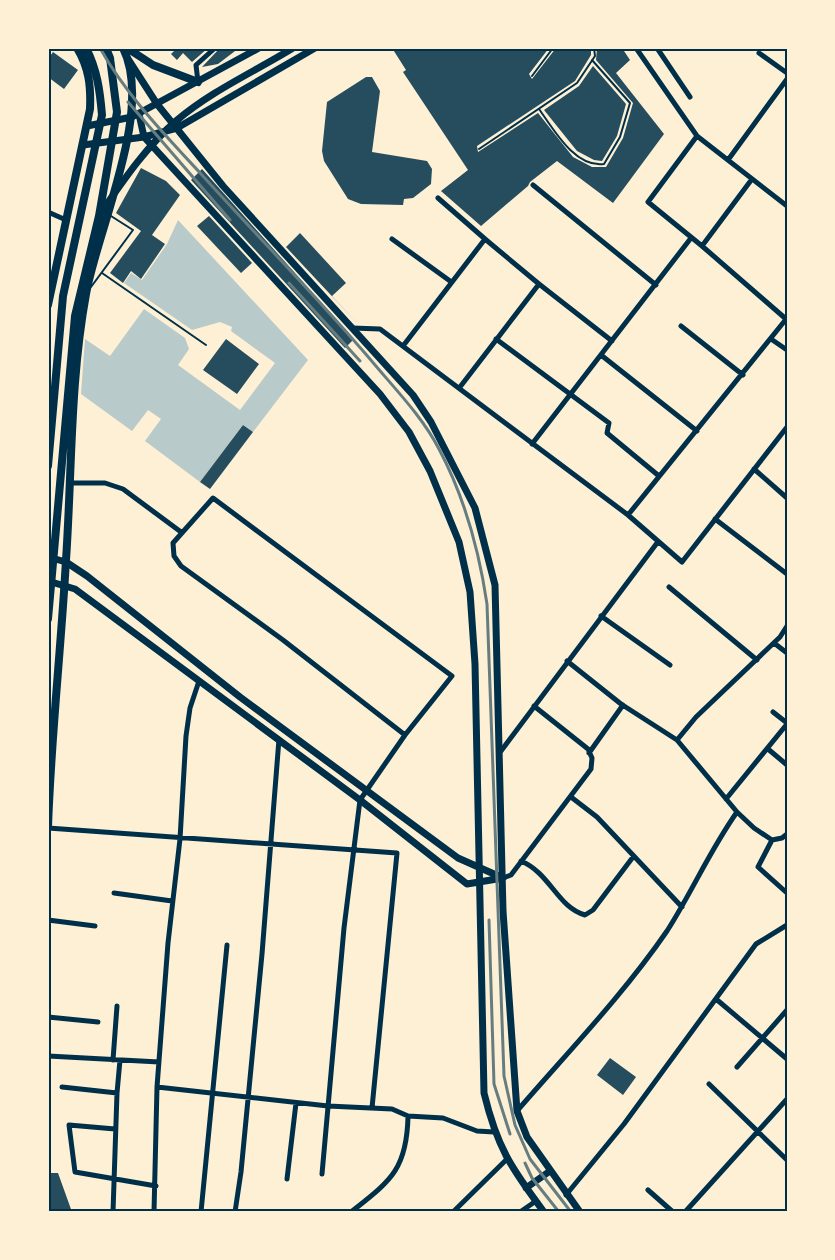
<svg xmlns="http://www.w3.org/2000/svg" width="835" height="1260" font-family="Jost,sans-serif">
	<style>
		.green { fill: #b9caca }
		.building { fill: #264d5e }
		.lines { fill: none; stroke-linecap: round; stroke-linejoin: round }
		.service { stroke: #003049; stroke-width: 2 }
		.minor { stroke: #003049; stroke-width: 5 }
		.secondary { stroke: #003049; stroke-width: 7 }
		.trunk { stroke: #003049; stroke-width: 8 }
		.rail { stroke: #657d81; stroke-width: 3 }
		.neatline { fill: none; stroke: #003049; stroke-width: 2 }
	</style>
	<rect width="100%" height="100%" fill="#fdf0d5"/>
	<path class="green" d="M178 220 308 360 253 432 243 425 200 482 145 441 161 419 148 410 132 431 81 394 85 339 110 356 144 309 185 338 189 349 178 365 240 410 275 363 231 331 232 327 220 322 192 330 124 283 131 273 142 280 167 244Z"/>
	<path class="building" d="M177 48H208L192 62 183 53 177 60 171 54Z
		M220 48H239L218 64 202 67Z
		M392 48H549L529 74 532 79 556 48H591V55L575 81 477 146 478 152 538 113 573 157 592 167H606L623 138 633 103 596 60 597 48H622L630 60 616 73 664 134 613 203 557 161 530 182 528 186 481 226 441 191 468 170 403 72 406 70Z
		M53 52 78 70 64 89 48 77V59Z
		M593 66 626 104 617 136 602 161 594 160 577 151 544 110 579 86Z
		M366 77H372L380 91 372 152 427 161 432 169 431 184 413 198 404 199 403 205 361 204 348 199 324 161 322 151 327 102Z
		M141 168 166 181 180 195 152 235 165 244 141 279 131 271 123 283 110 273 141 231 116 213Z
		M202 169 354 339 345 348 191 180Z
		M209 216 252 263 241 273 197 226Z
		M300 233 346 283 332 296 357 323 286 247Z
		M226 339 259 364 237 394 203 370Z
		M243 425 253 432 210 489 200 482Z
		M610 1058 636 1077 623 1095 597 1075Z
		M48 1173H58L72 1212H48Z"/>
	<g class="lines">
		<path class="service" d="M532 76 553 48
			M539 109C554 130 575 168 604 164L620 137 630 103 592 60
			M479 149 577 83 595 56 594 48
			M102 273 206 345
			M91 287 133 230 111 216"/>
		<path class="minor" d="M636 48 697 136 787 206
			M657 48 690 97
			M759 53 787 73
			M198 82 196 65 215 48
			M697 136 648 202 702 246 752 179
			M728 160 787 79
			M533 185 656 285
			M438 198 485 239
			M48 212 66 220
			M392 239 450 281
			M702 246 786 319
			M539 284 612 341
			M681 326 743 375
			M352 328 380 329 628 515 682 562 787 427
			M496 339 609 423 607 433 659 476
			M771 339 787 350
			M403 346 485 239 539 284 460 387
			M601 355 697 431
			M532 444 691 238
			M754 469 787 498
			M70 483H105L123 489 181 532
			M628 515 787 318
			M715 519 787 574
			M669 587 757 660
			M601 616 670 665
			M774 643 787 653
			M199 681 190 708 186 736 180 839 168 943 157 1087 328 1106 392 1109 408 1116 443 1118 477 1131 494 1132
			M773 712 787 723
			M677 740 696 717 780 637 787 626
			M768 749 787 765
			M501 751 657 543
			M589 753 623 705
			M571 797 597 817 682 907
			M726 799 787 724
			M737 812 754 828 772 840 782 838 787 834
			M48 828 397 853 372 1108
			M772 840 758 867 787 893
			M521 861C550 873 558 908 585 915L593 910 633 857
			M503 878 511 875 591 769 592 758 588 749 534 706
			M114 893 172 901
			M48 920 95 926
			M716 999 787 1059
			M48 1017 98 1022
			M48 1056 159 1062
			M113 1060 117 1006
			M737 1067 787 1010
			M709 1084 787 1160
			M62 1087 117 1093 120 1060
			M517 1111C568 1052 623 995 667 931 692 892 710 850 737 812L677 740 621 704 567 661
			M115 1129 69 1125 75 1172 156 1186
			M322 1174 344 928 360 800 405 735 283 640 181 566 174 556 173 543 213 498 452 676 405 735
			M287 1179 296 1103
			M648 1190 673 1212
			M566 1195 624 1124 756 944 787 925
			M113 1212 117 1093
			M154 1212 157 1087
			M201 1212 227 945
			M235 1212 241 1172 262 954 279 739
			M351 1212C390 1181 407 1170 408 1116
			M453 1212 506 1160
			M520 1212 536 1201
			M685 1212 787 1099"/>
		<path class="secondary" d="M128 59 157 104 223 186 413 395 431 422 475 508 495 585 503 911 517 1111 527 1137 580 1212
			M139 114 144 137 380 394 409 432 430 471 459 542 470 592 475 664 484 1093C497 1147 511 1168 544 1212
			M87 126 132 117 259 48
			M83 145 144 137 177 128 315 48
			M100 214C123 181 145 148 176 121 211 91 254 72 293 48
			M48 557 66 562 87 576 240 697 458 858 503 878
			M48 581 75 589 360 800 467 884 503 878
			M526 1188 550 1171"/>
		<path class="trunk" d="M127 48 153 65 198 82
			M48 305 90 109C91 86 89 68 77 48
			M48 466 63 296 102 115C100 91 97 69 86 48
			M48 619 75 316 99 216 117 112 110 58 106 48
			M48 827C51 738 61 649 66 560 72 472 70 381 86 294 98 227 154 110 123 48"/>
		<path class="rail" d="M100 48C126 95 166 136 202 175 258 237 316 296 370 359 394 388 422 416 439 449 465 498 479 550 487 604L504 1076 515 1125 530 1159 571 1212
			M128 102 230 220
			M289 283 360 361
			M489 920 494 1084 510 1134
			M525 1163 532 1178 559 1212"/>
	</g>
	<rect width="835" height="1260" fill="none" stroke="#fdf0d5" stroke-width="99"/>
	<rect x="50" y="50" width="736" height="1160" class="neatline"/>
</svg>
